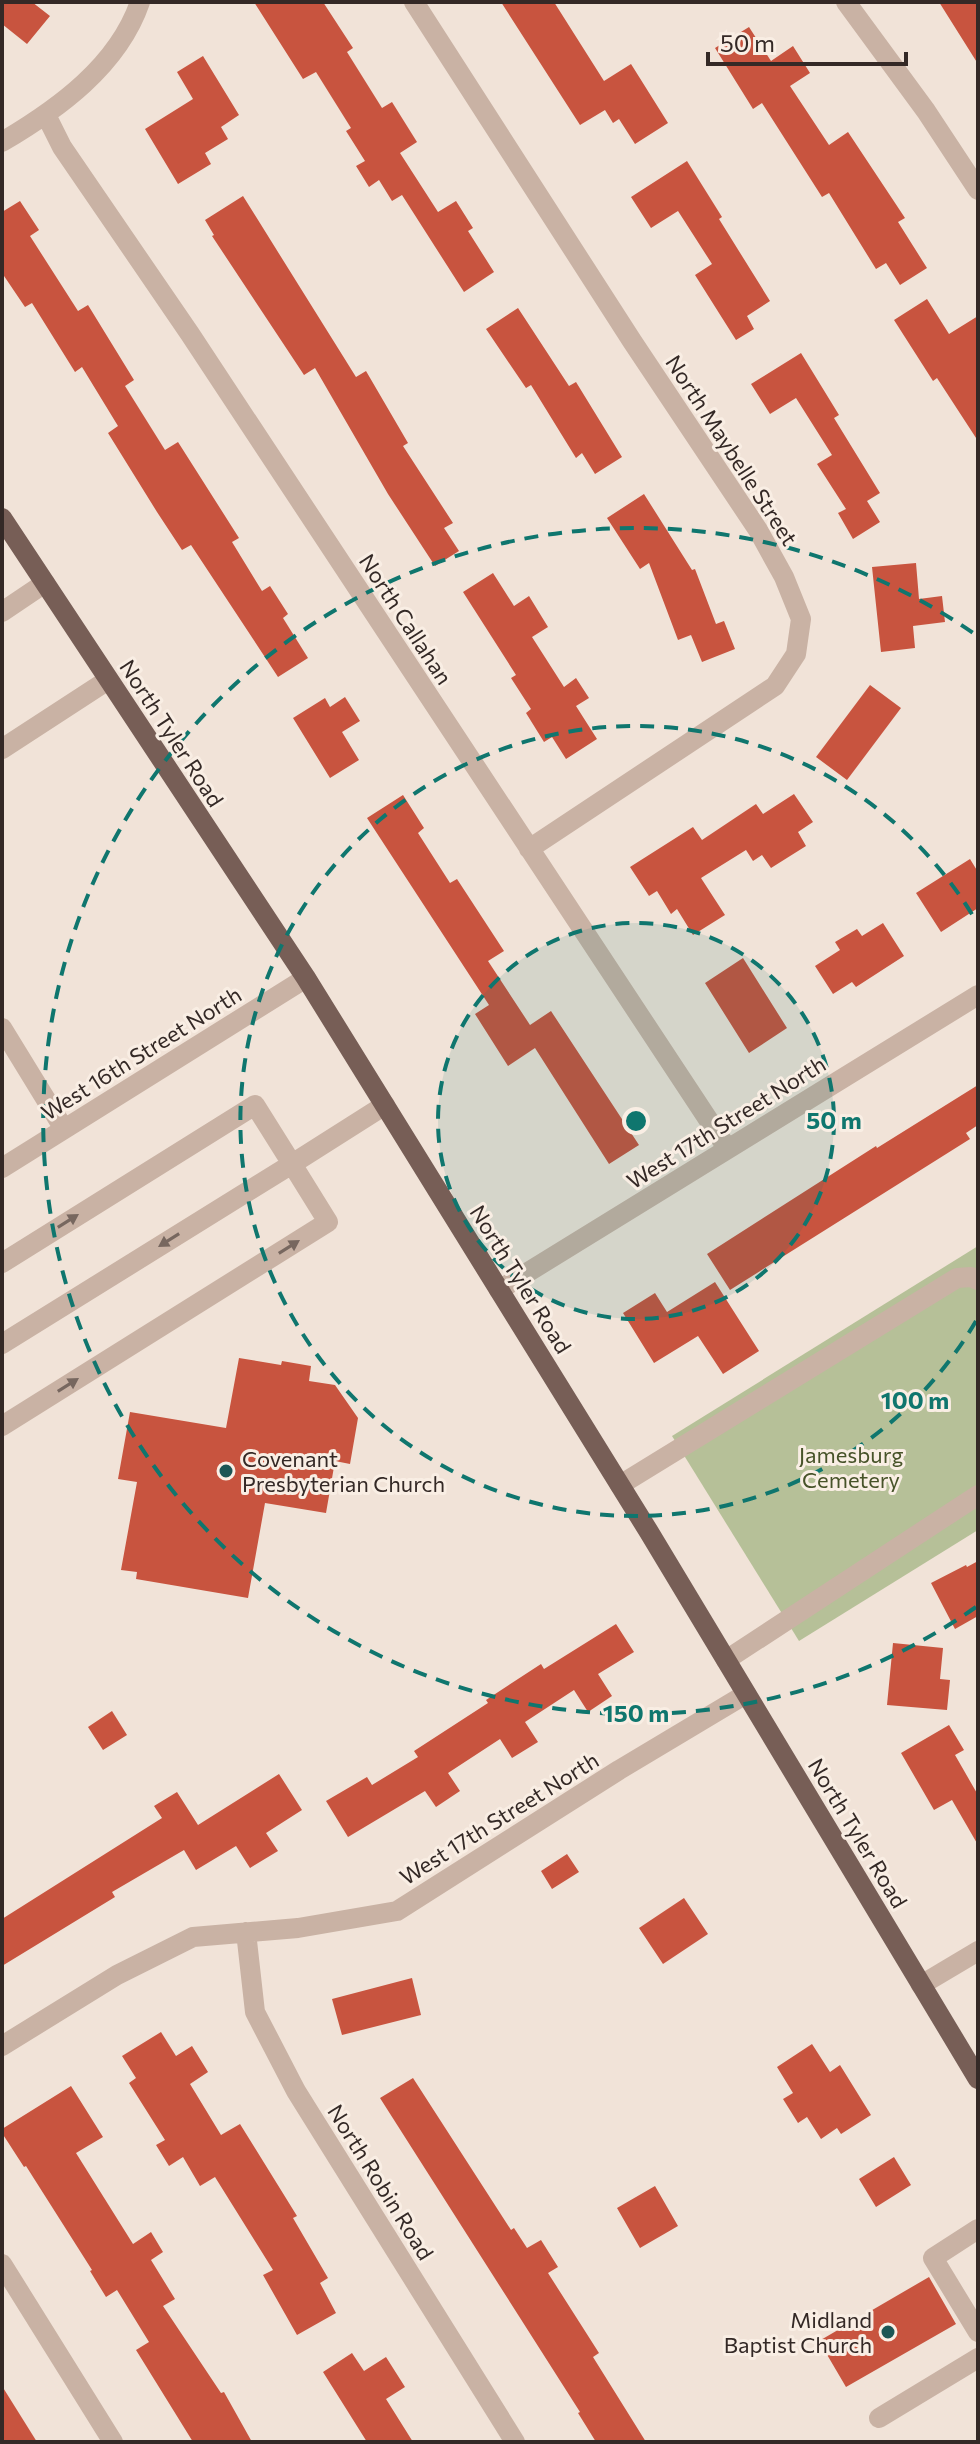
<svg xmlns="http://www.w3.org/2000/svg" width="980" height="2444" font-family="Commissioner,sans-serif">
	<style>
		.green { fill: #b6c098 }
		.building { fill: #c8543f }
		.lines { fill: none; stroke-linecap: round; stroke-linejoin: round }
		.minor { stroke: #c9b2a4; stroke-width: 20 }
		.major { stroke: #775e56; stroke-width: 20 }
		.oneway { fill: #77675f }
		.ring { fill: none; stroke: #0f766e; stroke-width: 4; stroke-dasharray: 14 10 }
		.poi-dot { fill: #1b5655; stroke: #f9eee4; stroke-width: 3 }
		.labels { text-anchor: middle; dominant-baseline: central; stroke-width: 6; stroke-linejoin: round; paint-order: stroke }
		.street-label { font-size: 22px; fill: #342926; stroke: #f9eee4 }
		.park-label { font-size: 22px; fill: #475329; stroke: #f9eee4 }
		.poi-label { font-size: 22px; fill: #342926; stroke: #f9eee4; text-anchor: start }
		.centre { fill: #0f766e; stroke: #f9eee4; stroke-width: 4 }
		.ring-label { font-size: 24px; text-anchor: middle; font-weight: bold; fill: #0f766e; stroke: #f9eee4; stroke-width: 6; stroke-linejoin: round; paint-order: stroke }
	</style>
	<rect width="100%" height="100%" fill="#f1e3d8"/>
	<path class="green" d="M978 1246V1530L799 1641 672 1436Z"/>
	<path class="building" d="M2 2H32L50 16 27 44 2 24Z
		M254 2H323L353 48 347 52 382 108 392 102 417 142 400 153 438 212 456 201 473 228 468 231 494 272 464 292 402 195 392 201 379 180 369 187 356 166 365 161 346 131 351 128 316 72 303 79Z
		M501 2H554L604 81 631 64 668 123 635 144 619 119 613 123 605 110 580 125Z
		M939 2H978V64Z
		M749 27 771 61 793 46 810 73 790 86 829 145 848 132 905 218 898 222 927 268 900 285 886 263 876 269 829 193 822 197 762 103 753 109 715 48Z
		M203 56 239 115 221 127 228 139 205 153 211 164 178 184 145 129 193 99 177 72Z
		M687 161 722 217 719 219 770 301 747 316 754 329 736 340 695 275 712 264 678 211 651 228 631 197Z
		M243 196 356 377 366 371 408 443 403 446 453 523 444 528 459 551 435 566 388 494 315 368 304 375 212 236 214 235 205 220Z
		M20 201 39 230 30 236 78 311 88 305 134 380 125 386 165 450 178 442 239 538 232 542 262 591 270 586 288 614 283 618 308 658 278 677 191 545 182 550 157 512 108 433 118 426 82 367 75 372 32 303 25 307 2 273V212Z
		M927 299 949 334 978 316V441L937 378 933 381 894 320Z
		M518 308 569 386 576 382 622 457 595 474 582 453 576 458 531 385 526 388 486 329Z
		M801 353 839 415 834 418 880 493 867 501 880 522 853 539 838 513 846 509 817 464 832 455 796 398 770 414 751 384Z
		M644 494 692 570 695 569 716 624 724 621 735 649 702 662 691 635 678 640 649 563 640 569 607 518Z
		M916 563 919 599 942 596 945 622 913 626 915 648 881 652 872 567Z
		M493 573 514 606 529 596 548 627 532 637 564 687 576 678 589 698 576 706 597 739 566 759 552 737 544 742 526 713 531 709 511 678 516 675 463 592Z
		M870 685 901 708 847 780 816 757Z
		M345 697 360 721 342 732 359 760 330 778 293 718 325 698 330 707Z
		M794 794 813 822 798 832 806 846 771 868 762 855 753 861 746 850 701 878 725 915 693 935 677 909 671 914 657 891 649 896 630 867 693 827 702 840 756 804 763 814Z
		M403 795 424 828 418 833 450 883 457 879 504 951 488 961 530 1025 551 1011 639 1145 609 1164 535 1048 508 1066 475 1014 489 1005 367 818Z
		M970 859 978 872V908L941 932 916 893Z
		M883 923 904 956 856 987 852 982 833 994 815 966 840 950 835 942 857 929 862 936Z
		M743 958 787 1028 749 1053 705 983Z
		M978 1085V1125L966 1133 970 1139 730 1290 707 1254 876 1146 877 1148Z
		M715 1282 759 1351 723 1374 698 1336 654 1363 623 1313 655 1293 667 1312Z
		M239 1358 281 1365 282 1361 311 1366 309 1381 335 1385 358 1418 350 1464 335 1461 326 1513 265 1503 248 1598 136 1579 137 1572 121 1570 137 1482 118 1479 130 1412 226 1428Z
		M978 1561V1616L955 1629 931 1583 966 1565 967 1567Z
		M616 1624 634 1652 598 1674 612 1696 588 1712 574 1690 525 1722 538 1742 512 1758 500 1739 448 1773 460 1791 436 1807 425 1791 348 1837 326 1801 367 1777 372 1785 418 1757 414 1751 488 1703 486 1700 541 1664 544 1669Z
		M893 1643 943 1648 940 1679 950 1680 947 1710 887 1705Z
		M112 1711 127 1735 103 1750 88 1727Z
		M949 1725 964 1750 955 1755 978 1795V1845L952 1800 934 1810 901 1753Z
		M279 1774 302 1810 266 1833 278 1851 250 1868 236 1846 196 1870 184 1850 112 1892 115 1897 2 1966V1919L162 1818 154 1806 177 1792 198 1825Z
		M567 1854 579 1872 552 1889 541 1871Z
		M684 1898 708 1934 663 1964 639 1928Z
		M412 1978 421 2015 342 2035 332 1999Z
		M161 2032 176 2056 192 2046 208 2072 190 2084 221 2135 240 2124 297 2216 293 2218 328 2278 320 2283 336 2313 297 2335 263 2275 273 2270 215 2177 200 2186 183 2157 169 2166 156 2145 165 2140 129 2083 136 2078 122 2056Z
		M812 2044 830 2072 840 2065 871 2115 841 2134 837 2128 821 2139 807 2117 798 2123 783 2099 793 2093 777 2067Z
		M413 2078 511 2230 514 2228 527 2248 541 2240 558 2267 548 2273 599 2353 593 2357 646 2442H596L578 2413 580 2412 380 2098Z
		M71 2086 103 2137 76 2153 133 2244 151 2232 163 2252 151 2260 175 2299 163 2306 221 2393 224 2392 252 2442H193L136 2350 149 2342 117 2290 106 2297 90 2271 92 2270 26 2166 24 2167 2 2133V2129Z
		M894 2157 911 2185 876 2207 859 2179Z
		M655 2186 678 2226 640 2248 617 2208Z
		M929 2277 956 2324 846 2387 819 2341Z
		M352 2353 364 2371 386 2357 405 2387 386 2399 413 2442H367L323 2372Z
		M2 2386 37 2442H2Z"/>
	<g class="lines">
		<path class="minor" d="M414 2 632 341 758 530 784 577 801 619 796 654 775 686 529 849
			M846 2 926 111 978 190
			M46 115 62 147 190 334 727 1148
			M2 142C58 109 118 66 140 2
			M2 612 45 583
			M2 749 108 680
			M2 1028 64 1129
			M2 1168 306 978
			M2 1263 255 1105 292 1164 385 1105
			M499 1290 978 995
			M2 1344 292 1164 328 1222 2 1426
			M620 1485 957 1278 971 1277 978 1280
			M726 1660 978 1495
			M246 1932 255 2012 296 2091 515 2442
			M921 1985 978 1951
			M2 2046 117 1975 193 1937 298 1928 397 1911 619 1770 746 1694
			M978 2229 933 2258 978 2332
			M2 2264 113 2442
			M879 2418 978 2358"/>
		<path class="major" d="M2 518 306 978 649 1532 978 2079"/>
	</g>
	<defs><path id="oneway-solid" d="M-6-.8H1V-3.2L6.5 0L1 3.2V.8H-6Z" transform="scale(2)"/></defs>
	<g class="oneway">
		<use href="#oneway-solid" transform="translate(68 1221) rotate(-32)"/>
		<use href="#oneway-solid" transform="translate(169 1240) rotate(148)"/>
		<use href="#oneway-solid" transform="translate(289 1247) rotate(-32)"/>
		<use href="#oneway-solid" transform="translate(68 1385) rotate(-32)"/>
	</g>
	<circle cx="636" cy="1121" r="198" fill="#0f766e" fill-opacity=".12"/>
	<g class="ring">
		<circle cx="636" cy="1121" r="198"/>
		<path d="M976 1321A395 395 0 1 1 976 921"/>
		<path d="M976 1607A593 593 0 1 1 976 635"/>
	</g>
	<g class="poi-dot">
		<circle cx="226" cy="1471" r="8"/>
		<circle cx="888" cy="2332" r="8"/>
	</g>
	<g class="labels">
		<g class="street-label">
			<text transform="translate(732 450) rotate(57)">North Maybelle Street</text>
			<text transform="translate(406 619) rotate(57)">North Callahan</text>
			<text transform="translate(172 733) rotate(57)">North Tyler Road</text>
			<text transform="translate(141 1053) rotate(-32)">West 16th Street North</text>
			<text transform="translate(726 1122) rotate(-32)">West 17th Street North</text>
			<text transform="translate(521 1279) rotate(58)">North Tyler Road</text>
			<text transform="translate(499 1818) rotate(-32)">West 17th Street North</text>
			<text transform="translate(858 1833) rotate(59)">North Tyler Road</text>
			<text transform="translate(381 2182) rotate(58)">North Robin Road</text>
		</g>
		<g class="park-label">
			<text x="851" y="1454">Jamesburg<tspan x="851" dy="25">Cemetery</tspan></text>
		</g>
		<g class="poi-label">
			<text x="242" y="1458">Covenant<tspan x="242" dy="25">Presbyterian Church</tspan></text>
			<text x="872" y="2319" text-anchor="end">Midland<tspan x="872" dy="25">Baptist Church</tspan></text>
		</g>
	</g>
	<circle cx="636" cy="1121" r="12" class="centre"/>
	<g class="ring-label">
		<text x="834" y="1129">50 m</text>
		<text x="915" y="1409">100 m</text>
		<text x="636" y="1722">150 m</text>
	</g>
	<rect width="980" height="2444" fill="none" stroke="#342926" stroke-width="8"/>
	<path d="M708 52v12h198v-12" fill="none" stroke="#342926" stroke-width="4"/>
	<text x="720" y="52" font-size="24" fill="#342926" stroke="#f9eee4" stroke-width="6" paint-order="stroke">50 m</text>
</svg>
